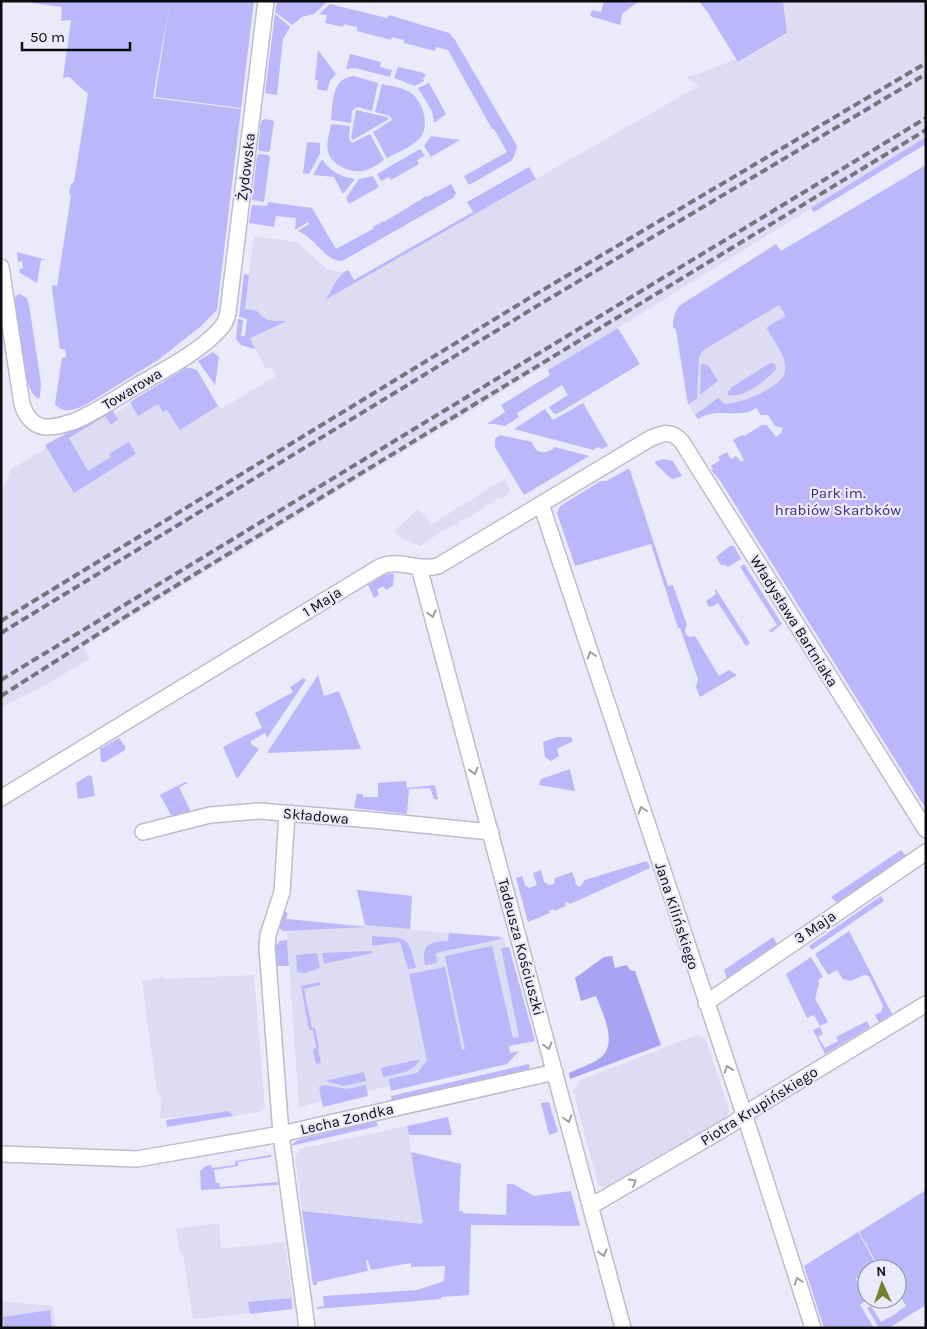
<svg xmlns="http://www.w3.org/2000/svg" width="927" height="1329" font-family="Karla,sans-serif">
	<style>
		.built { fill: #dddcf3 }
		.green { fill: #bdb6fa }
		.forest { fill: #aca2f3 }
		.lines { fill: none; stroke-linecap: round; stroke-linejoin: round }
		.minor-casing { stroke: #bdbccc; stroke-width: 18 }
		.minor { stroke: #fff; stroke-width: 15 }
		.rail { stroke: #75747f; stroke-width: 4; stroke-dasharray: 8 4; stroke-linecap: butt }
		.oneway { stroke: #9d9d9f }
		.labels { text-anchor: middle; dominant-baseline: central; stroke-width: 4.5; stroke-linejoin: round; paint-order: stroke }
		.street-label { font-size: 15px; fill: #0b0b10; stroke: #ebeafb }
		.park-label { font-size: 15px; fill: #412a86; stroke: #ebeafb }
	</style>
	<rect width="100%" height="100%" fill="#ebeafb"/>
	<path class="built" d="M783 1H926V137L613 331 548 370 545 366 110 630 84 647 90 659 33 692 16 699 1 708V490L7 481 10 470 103 414 116 413 158 385 185 427 218 406 221 409 276 376 270 367 266 369 249 338H245L247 319 243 315 254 236 297 242 327 269 338 272 348 270 355 282 699 86 686 77 707 71 736 59 739 62 787 34Z
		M789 246 830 363 748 413H707L698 419 688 404 675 328 688 305Z
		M504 479 510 489 508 495 502 498H498L489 505 485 504V507L464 520 460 519 459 524 449 527 420 546 403 539 394 531 418 509 432 524Z
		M357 890 412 896 410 930 504 937 506 947H509L535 1041 481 1052 484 1064 299 1107 286 919 365 926Z
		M254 975 265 1108 260 1112 233 1116 232 1113 228 1111 161 1119 159 1111H161L160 1093H157L142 981 164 977 165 979Z
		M697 1035 706 1040 729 1110 727 1117 604 1188 598 1185 573 1090 581 1080Z
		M407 1126 423 1224 302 1211 295 1157 300 1149Z
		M219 1223 221 1249 285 1242 294 1309 193 1319 183 1254 180 1253 176 1229Z
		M1 1301 53 1306 56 1328H1Z"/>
	<path class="green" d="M33 1H170L153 98 241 109 217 310 200 327 158 360 87 404C77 409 63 415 55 404L62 358 66 357 65 349H60L52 289V285L57 286 71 196 69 193 71 184 74 182 88 94 69 77 63 78 71 20 61 21 62 7 33 3Z
		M170 1H254L241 108 155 97Z
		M277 1H328L314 14 302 17 292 25 275 12Z
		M604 1H639L622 14 620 25 590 16 592 10 601 12Z
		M699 1H783L787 33 738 62 708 13Z
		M330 4 387 18 389 15 449 33 455 40 517 146 514 157 511 161 469 185 464 176 507 152 494 129H492L448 50 436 47 435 51 404 43V40L392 37 391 40 357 31V27L344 24 343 27 325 23 327 15 319 14Z
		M275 14 290 27 283 39 277 95 265 93Z
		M318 50 336 74 330 81 327 91 317 89 318 80H315Z
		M350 54 381 62 380 67 392 70 390 77 355 68 346 69Z
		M398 67 424 73 426 76 423 78 424 81 415 86 394 78Z
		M354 76 378 83 372 111 357 107 352 111 351 123 331 120C333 103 331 78 354 76Z
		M429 83 446 114 434 123 432 111 418 88Z
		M382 84C390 86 400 87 408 91 422 98 431 125 420 138 412 147 398 152 387 158L373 132 392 120 390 116 375 112Z
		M356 110 387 117 389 119 353 140 351 138Z
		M265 119 274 121 270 150 269 152 260 151 258 149 261 121Z
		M331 124 350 126 349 139 352 143 370 134 384 160C378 164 371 169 363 171 350 173 331 165 328 151 326 143 330 132 331 124Z
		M431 136 460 140 431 157 424 146Z
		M926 137V144L814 212 811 208Z
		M307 142 320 143V154L309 174 303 173Z
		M420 149 425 156 417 160 419 164 391 180 389 177 381 181 377 174Z
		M259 154 268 155 270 157 264 202 252 200 257 156Z
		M322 159C329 171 341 177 355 179L343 194 334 177 313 175Z
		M926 165V809L719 479 711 470 713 469 711 466 720 460 718 457 727 452 731 459 736 456 741 462 744 460 733 440 742 435 744 436 762 425H767L776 437 781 433 783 428 775 426 768 415H761L756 408C737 420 718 406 698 419L695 415 718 398 725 404C740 404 781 388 785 372 788 358 773 340 767 329V327L786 316 779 305 702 351 699 357 697 399 688 404 676 329 673 328C673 320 674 313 679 306L776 244 781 251Z
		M529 167 536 179 325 300C333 290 336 276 348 270L354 280 473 212 467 202Z
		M373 176 379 187 349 204 346 198 359 179Z
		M451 184 456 193 453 198 342 261C324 261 315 237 298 231L309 224 308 222 295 230 296 218 276 216 274 227 249 223 252 205 267 206 268 202 312 208 336 249 373 229V227L378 224 379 225V224L383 221 384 222 420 200 422 201 421 199 426 196 427 197Z
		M17 252 47 260H41L37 283 20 273 19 269 23 268 22 261 18 262Z
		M244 274 249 275 245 309 257 311C267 323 273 321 287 321L250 338 255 349 241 345 236 339 238 319 243 320 241 336H245L247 319 239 317Z
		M19 294 27 298 29 305 41 383 40 397 38 399 32 393 27 381 14 299 16 296Z
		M618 328 640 364 557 414 553 413 549 407 568 395 562 385 517 413 519 417 505 426 495 424H487L505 412 501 405 550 375 548 370Z
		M213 352 219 357 215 385 198 361Z
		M770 363H775L776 369C767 380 743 399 728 395V392L732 387Z
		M701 364 708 365 718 381 700 395Z
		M186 368H191L197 370 218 406 180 430 167 410 163 412 158 404 138 416 130 402Z
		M583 403 608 446 602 449 598 447 593 450 514 429 545 409 553 420Z
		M109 410H112L118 419 111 425 105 416 69 438 88 471 111 457 109 454 129 442 136 454 74 493 45 445Z
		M500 435 532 442C535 454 546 455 555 447L589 456 524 495 495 447V439Z
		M663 459 673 461 682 476 673 479 668 476 654 462Z
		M628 469 630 470 668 586 673 585 687 625 685 629 686 635 690 637 695 636 719 676 729 670 737 675 700 697 696 687 698 679 680 628H678L651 544 575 566 557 513 560 506 601 481H606Z
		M730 546H734L741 559 728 567 725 565H721L716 557Z
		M744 564 782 624 772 632 768 631 777 625 740 567Z
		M389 574H394L393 586 386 590 383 586 377 590 379 595 374 598 368 585 382 576Z
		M715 588 750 643 746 646 718 603 711 607 708 606 706 601 716 594Z
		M318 675 324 696 339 691 361 749 267 753Z
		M304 678 306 680 267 738 265 733 251 741V744L259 749 237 779 223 747 242 737 262 728 255 713 293 692 290 687Z
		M557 737H571L573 741 557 749 559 756 551 761 545 757 543 742Z
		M119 738 125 746V750L105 762H101L100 749Z
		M570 769 575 791 539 785 541 779Z
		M89 775 92 777 95 796 78 799 76 783Z
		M406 781 407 788 435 785 438 800 434 799 430 788 409 789 407 814 354 808 357 794H363V797H378V783Z
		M185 782 188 783 179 787 192 814 172 817 160 795Z
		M901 850 906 856 837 903 831 897Z
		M647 861 650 868 570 904 568 902 565 903 566 906 554 911 553 909 549 911 550 913 528 922 516 878 522 876 525 885 529 888 537 885 533 873 541 870 544 882 549 885 554 884 555 878 572 872 576 882 575 884 580 887 585 880Z
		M357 890 412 896 410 929 365 925Z
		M881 896 884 901 812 950 809 946Z
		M281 910 288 913 286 919 366 927 283 931 277 926Z
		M849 931 892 1014 879 1022 875 1015 881 1012 883 1006 869 976 864 975 851 981 843 979 837 970 828 975 815 954Z
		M449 933 501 937V939L436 953 437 963 425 965C421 944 430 942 448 941Z
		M372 936C405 939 408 932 416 968L408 969 400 942 372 946Z
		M773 937 777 944 727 978 724 970Z
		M287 940 289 966H277L275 963 274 948 280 941Z
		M492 946 513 1038 519 1037 501 948 509 947 535 1041 509 1046 510 1053 519 1051 507 1064 391 1091 389 1079 417 1073 427 1060 409 974 445 967 462 1050 465 1049 445 956Z
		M372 951V953L324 964 322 953Z
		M317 953 320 968 305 973 297 972 296 955Z
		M811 957 823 977 818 980 819 983 815 999 828 1022 820 1026 814 1015 807 1018 786 974Z
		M320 982 321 985 304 989 312 1028H315L319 1047 318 1048 321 1063 316 1064 313 1051 316 1047 313 1030H309L301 986Z
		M867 1021 870 1027 825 1054 813 1030 820 1027 823 1034 818 1037 825 1048 838 1041 836 1037Z
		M420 1059C413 1074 398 1073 383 1077L381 1068Z
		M529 1064 530 1070 392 1102 391 1096Z
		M364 1072 366 1081 343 1086 325 1081Z
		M324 1085 347 1089 366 1085 368 1096 323 1107 319 1087Z
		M549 1102 558 1132 549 1135 541 1103Z
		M228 1111 232 1114 233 1116 167 1127 166 1120Z
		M448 1117 452 1135H409L407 1126Z
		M376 1121 378 1126 290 1146 298 1140Z
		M411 1152 461 1164 459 1211H463V1213L506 1215 507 1184H513L534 1196 571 1191 580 1226 471 1225 469 1295 441 1297V1299L317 1309V1307L324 1306 323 1296 417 1290 444 1281 445 1266 411 1267V1263L371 1270 368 1260 366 1261 368 1271 317 1282V1285H313L302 1211 423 1224Z
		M271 1155V1157L238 1162V1166L214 1170 216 1183H219L220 1187 278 1182V1185L201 1190 200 1171 206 1166 211 1165 212 1168 235 1165V1161Z
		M926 1190V1305L889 1328H879L867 1308 871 1306 881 1322 897 1313V1312L906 1306 897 1291V1269H880L859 1232Z
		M858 1232 877 1266 871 1269H867V1272L856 1279 868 1299 860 1305 874 1328H824L804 1266Z
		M291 1298 292 1309 250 1314 248 1302Z
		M50 1310 52 1328H4L3 1317Z"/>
	<path class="forest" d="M612 956 615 968 627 965 630 970 635 971 661 1045 570 1079 569 1073C579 1068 592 1064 600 1058 619 1044 602 1012 596 996L581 1001 575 978 604 957Z"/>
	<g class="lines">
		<defs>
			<path id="minor" d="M1 267 22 404C25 415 33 426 45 427 55 428 66 424 75 421 97 412 118 397 138 385 166 369 198 353 220 329 225 324 227 319 228 312L266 1
				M541 504 752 1138 813 1328
				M419 567 623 1328
				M1 798 378 568C399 557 417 572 438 566L651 438C664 433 672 430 682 442L926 830
				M287 813 282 892 268 935 267 947 281 1134 307 1328
				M143 832 210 815 259 811 372 820 491 832
				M706 1003 926 852
				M1 1154 137 1159 281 1134 555 1072
				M591 1206 732 1124 756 1107 926 1004"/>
		</defs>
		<use href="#minor" class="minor-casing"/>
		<use href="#minor" class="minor"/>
		<path class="rail" d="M1 621 531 297 926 63
			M1 633 537 306 926 74
			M1 680 926 118
			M1 696 136 610 926 130"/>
	</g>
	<defs><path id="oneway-chevron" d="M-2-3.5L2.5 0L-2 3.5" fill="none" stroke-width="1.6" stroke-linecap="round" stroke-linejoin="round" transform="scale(1.25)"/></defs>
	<g class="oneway">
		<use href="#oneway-chevron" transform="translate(432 614) rotate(75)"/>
		<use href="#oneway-chevron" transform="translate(591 655) rotate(-108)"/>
		<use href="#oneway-chevron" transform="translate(474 771) rotate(76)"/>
		<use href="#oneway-chevron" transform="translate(642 810) rotate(-108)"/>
		<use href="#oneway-chevron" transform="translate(548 1046) rotate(75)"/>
		<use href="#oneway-chevron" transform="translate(728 1069) rotate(-109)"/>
		<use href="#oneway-chevron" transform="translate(568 1119) rotate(74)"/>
		<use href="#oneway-chevron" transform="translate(633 1182) rotate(-30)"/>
		<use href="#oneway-chevron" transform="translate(603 1253) rotate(75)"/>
		<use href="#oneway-chevron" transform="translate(798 1281) rotate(-108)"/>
	</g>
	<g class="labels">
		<g class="street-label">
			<text transform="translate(246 167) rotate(-83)">Żydowska</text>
			<text transform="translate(132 389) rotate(-31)">Towarowa</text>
			<text transform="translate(322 602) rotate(-32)">1 Maja</text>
			<text transform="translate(794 621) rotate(58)">Władysława Bartniaka</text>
			<text transform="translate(316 816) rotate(5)">Składowa</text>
			<text transform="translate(677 916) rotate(72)">Jana Kilińskiego</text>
			<text transform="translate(815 927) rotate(-34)">3 Maja</text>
			<text transform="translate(521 947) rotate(75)">Tadeusza Kościuszki</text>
			<text transform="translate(759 1106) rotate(-32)">Piotra Krupińskiego</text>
			<text transform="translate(347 1119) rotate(-13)">Lecha Zondka</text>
		</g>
		<g class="park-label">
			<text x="838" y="493">Park im.<tspan x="838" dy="17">hrabiów Skarbków</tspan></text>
		</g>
	</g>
	<rect width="927" height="1329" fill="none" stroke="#0b0b10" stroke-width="5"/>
	<g transform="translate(882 1284) rotate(357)"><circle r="24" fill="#ebeafb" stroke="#91919d"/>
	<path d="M0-4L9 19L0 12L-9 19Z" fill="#71812f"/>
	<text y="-8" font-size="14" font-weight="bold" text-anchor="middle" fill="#0b0b10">N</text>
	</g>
	<path d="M22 42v8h108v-8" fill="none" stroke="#0b0b10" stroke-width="2.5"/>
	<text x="30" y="42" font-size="15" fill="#0b0b10" stroke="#ebeafb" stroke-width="4" paint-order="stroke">50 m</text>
</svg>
